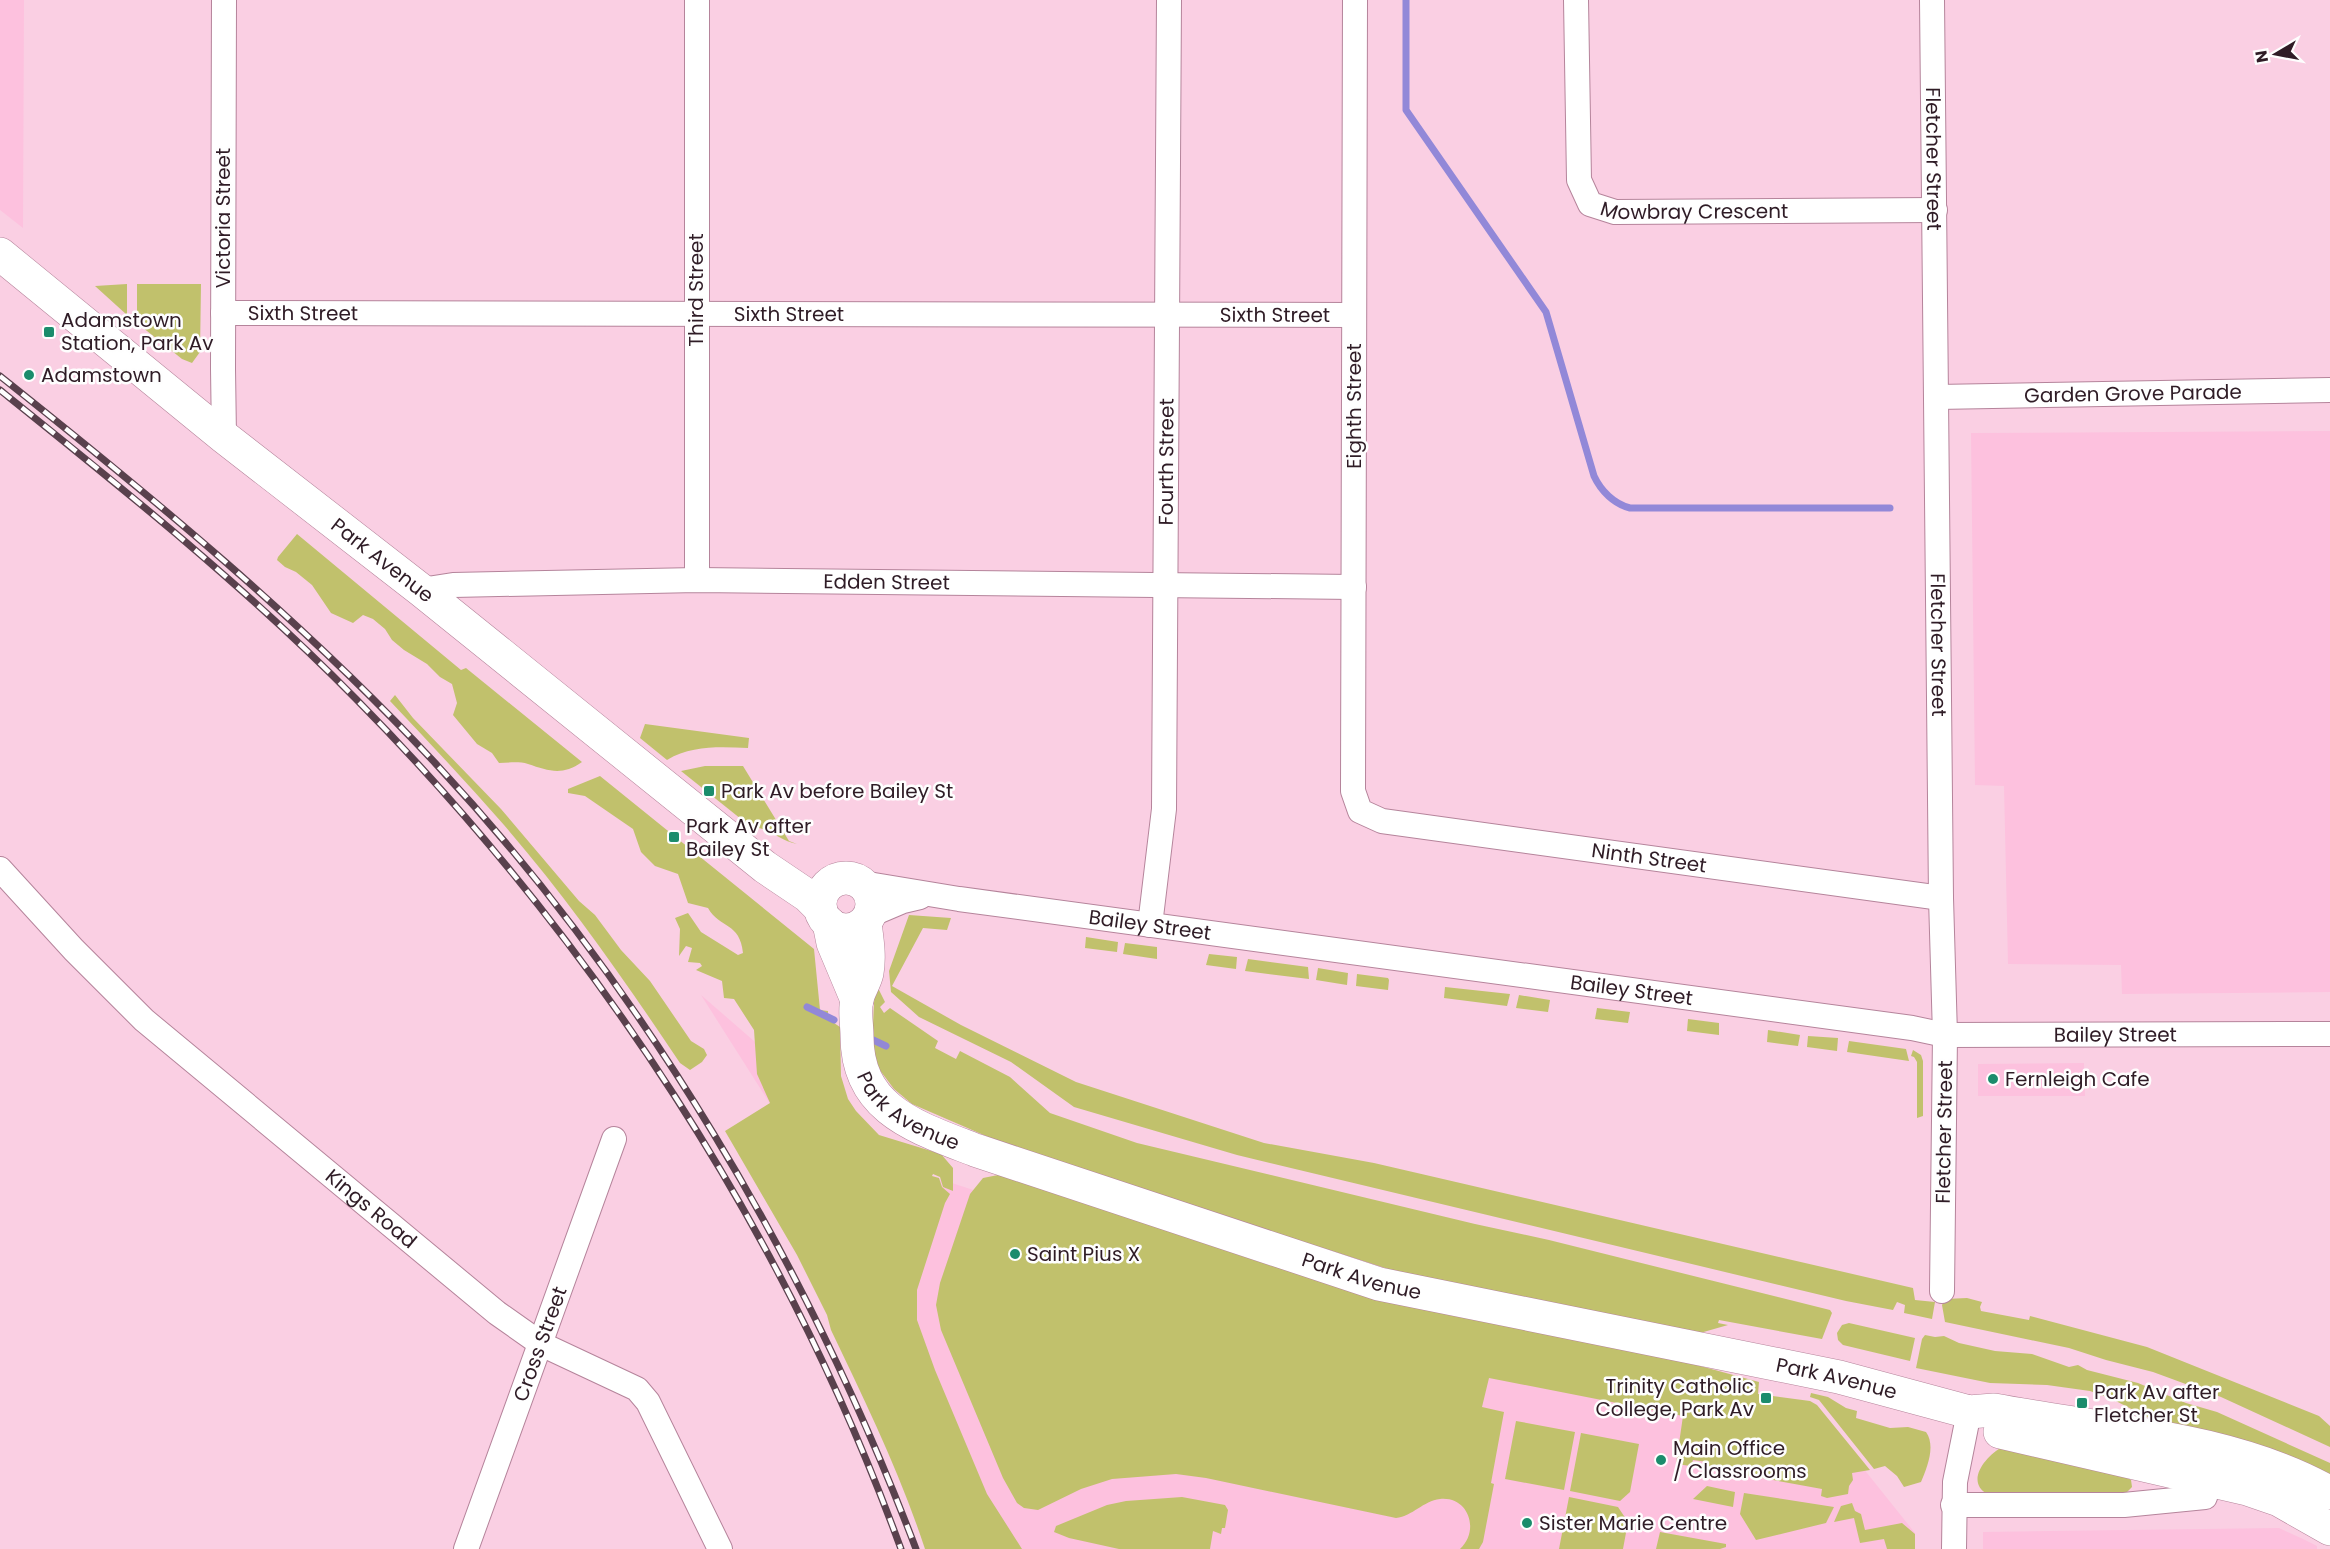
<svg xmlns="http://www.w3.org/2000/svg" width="2330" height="1549" font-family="Poppins,sans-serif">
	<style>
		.built { fill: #fdc1de }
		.green { fill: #c1c16c }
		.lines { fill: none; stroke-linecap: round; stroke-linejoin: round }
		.stream { stroke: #9288d8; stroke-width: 7 }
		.minor-casing { stroke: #b5849b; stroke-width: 26 }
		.secondary-casing { stroke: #b5849b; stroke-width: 34 }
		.minor { stroke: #fff; stroke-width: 24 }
		.secondary { stroke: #fff; stroke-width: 33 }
		.rail-casing { stroke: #59414d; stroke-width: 7 }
		.rail { stroke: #fefefe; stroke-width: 4.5; stroke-dasharray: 14; stroke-linecap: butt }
		.poi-dot { fill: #1b8c6c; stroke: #fefefe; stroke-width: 2 }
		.labels { text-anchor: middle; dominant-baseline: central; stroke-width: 5; stroke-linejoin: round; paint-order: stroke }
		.street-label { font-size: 20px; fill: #2f1c26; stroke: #fefefe }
		.poi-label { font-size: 20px; fill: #2f1c26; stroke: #fefefe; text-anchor: start }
	</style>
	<rect width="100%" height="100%" fill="#facfe3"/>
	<path class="built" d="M0 0H24L23 228 0 210Z
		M2330 431V992L2122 994 2121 965 2008 964 2004 786 1975 785 1971 433Z
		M701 995 829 1106 875 1158 1406 1331 1815 1408 1915 1533V1549H1003L802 1154Z
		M2084 1063 2085 1096H1978V1064Z
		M2279 1528 2303 1539 2317 1546V1549H1983V1532Z"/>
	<path class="green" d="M127 284V315L95 286Z
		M137 284H201L200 352 192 363 182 359 137 323Z
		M297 534 461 670 466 668 582 762C562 776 549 771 528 764 518 761 508 763 499 763L492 753 477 744 453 715 457 703 452 684 440 677 427 664 404 650 392 640 385 629 373 619 363 615 353 623 331 613 312 585 296 572 285 567 277 560 278 557Z
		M395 695 413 718 501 809 579 901 595 915 621 950 650 981 691 1041 704 1049 707 1055 702 1062 690 1070 680 1063C625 981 569 900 504 825 467 783 429 742 390 701Z
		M645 724 749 738 748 748C720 747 692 745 667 760L640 738Z
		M705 766H743L789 841 797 844C780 841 769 827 751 827L681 771Z
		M600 776 814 949 820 1010 828 1011V1019L840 1027 841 1076 848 1099 856 1111 879 1135 941 1154 953 1168V1191L943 1187 940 1177 933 1174 932 1176 939 1178 942 1187 950 1194 945 1203 917 1290V1320L935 1370 987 1494 1022 1549H925C900 1473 865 1401 831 1330L827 1315 797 1255 725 1131 770 1103 757 1074 754 1030 734 999 724 998 722 981 696 970 702 966 700 963 688 962 692 948 686 946 679 956 680 929 675 918 688 913 701 932 738 955 743 953C740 922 720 929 708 908L688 903 678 874 655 866 641 852 633 829 585 796 568 793V789Z
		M909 915 951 918 947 930 923 928 892 986 961 1025 1076 1082 1264 1143 1374 1163 1913 1288 1915 1300 1935 1302 1932 1319 1904 1313 1905 1305 1897 1302 1893 1310 1846 1301 1237 1155 1074 1107 1011 1062 919 1017 891 992 889 971Z
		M1086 937 1118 942 1117 952 1085 948Z
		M1125 943 1157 947V959L1123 954Z
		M1209 954 1237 957 1236 969 1206 965Z
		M1248 959 1308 967 1309 979 1245 971Z
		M1318 968 1348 973 1347 985 1316 980Z
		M1357 974 1388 978 1389 980 1388 990 1356 986Z
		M875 982 885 1002 880 1007 884 1013 890 1008 938 1041 935 1048 956 1059 960 1051 1010 1077 1050 1113 1137 1143 1475 1224 1549 1240 1830 1310 1832 1313 1822 1339 1719 1320 1718 1323 1728 1325 1700 1333 1413 1277 1016 1149 912 1104 894 1089 879 1069 872 1045Z
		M1445 987 1510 994 1507 1006 1444 998Z
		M1519 995 1550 1000 1548 1012 1516 1008Z
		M1597 1008 1630 1012 1628 1023 1595 1019Z
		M1688 1019 1719 1023V1035L1687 1031Z
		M1768 1030 1800 1035 1798 1046 1767 1042Z
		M1808 1036 1838 1038 1837 1051 1807 1047Z
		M1849 1041 1906 1049 1909 1061 1847 1052Z
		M1913 1050 1921 1055 1923 1061V1116L1917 1118V1062L1914 1057 1911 1056Z
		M998 1175 1759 1382 1758 1394 1810 1401 1817 1405 1870 1470 1852 1473 1853 1480 1849 1486 1848 1494 1827 1498 1821 1496 1822 1489 1707 1468V1462L1693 1460 1691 1466 1676 1464 1683 1416 1489 1378 1482 1407 1504 1412 1491 1483 1494 1484 1483 1542 1479 1549H1460C1480 1531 1469 1496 1440 1499 1423 1501 1413 1516 1396 1518L1206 1478 1176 1474 1112 1479 1081 1489 1038 1510 1024 1508 1017 1503 1003 1478 941 1330 936 1305 940 1283 970 1194 983 1178Z
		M1967 1298 1982 1302 1980 1307 1981 1311 2029 1320 2030 1316 2147 1347 2319 1416 2330 1426V1447L2221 1397 2153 1372 2106 1360 2069 1348 1945 1322 1942 1305 1945 1299Z
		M1849 1323 1915 1338 1910 1361 1843 1345 1838 1340 1837 1333 1842 1325Z
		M1925 1335 1935 1337 1944 1336 1959 1343 1995 1351 2032 1354 2069 1367 2078 1365 2087 1370 2138 1383 2186 1403 2217 1412 2330 1463V1481L2147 1417 2112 1399 2090 1391 2047 1385 1990 1383 1916 1368 1922 1339Z
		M1811 1393 1828 1397 1846 1408 1857 1411 1856 1418 1890 1428 1908 1427 1926 1432C1936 1446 1927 1468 1921 1482L1904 1487 1897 1476 1885 1466 1874 1469 1819 1400 1810 1397Z
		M1516 1421 1575 1432 1564 1490 1505 1479Z
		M1581 1433 1639 1444 1630 1492 1620 1501 1570 1491Z
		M2002 1447 2126 1477 2131 1480 2132 1487 2126 1493 1987 1494C1965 1481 1986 1456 2002 1447Z
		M1707 1486 1735 1492 1733 1507 1693 1499Z
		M1744 1493 1834 1507 1826 1523 1756 1540 1740 1514Z
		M1182 1497 1225 1505 1228 1510 1225 1528H1222L1221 1534 1213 1531 1210 1549H1119L1069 1538 1054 1532 1056 1526 1107 1505 1126 1501Z
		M1569 1497 1618 1507 1628 1522 1623 1549H1559Z
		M1852 1503 1855 1511 1861 1514 1865 1530 1902 1523 1915 1534V1549H1887L1884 1539 1860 1543 1854 1518 1834 1522 1841 1506Z
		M1660 1532 1726 1544V1547L1720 1549H1656Z"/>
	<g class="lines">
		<path class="stream" d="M1406 0V110L1546 312 1594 476C1601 491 1614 504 1630 508H1890
			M807 1007 834 1020
			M871 1039 886 1046"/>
		<defs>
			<g id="minor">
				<path d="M224 0 223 369 224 437"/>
				<path d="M697 0V580"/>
				<path id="s1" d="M1355 0 1353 791 1360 811 1382 821 1941 898"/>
				<path id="s2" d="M1576 0 1579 180 1590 204 1615 212 1935 210"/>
				<path id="s3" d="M1932 0 1941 898 1945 1035 1942 1291"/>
				<path id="s4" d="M223 313 1354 315"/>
				<path id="s5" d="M1937 397 2330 390"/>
				<path id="s6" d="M421 590 453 585 697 580 1354 587"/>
				<path id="s7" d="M0 869 74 950 144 1020 497 1313 541 1344 637 1389 648 1402 720 1549"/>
				<path id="s8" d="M862 883 959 899 1912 1028 1945 1035 2330 1034"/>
				<path d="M870 915 903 901 920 897"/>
				<path id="s9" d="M1150 925 1164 809 1169 0"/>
				<path d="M1953 1505H2124L2205 1497 2210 1479"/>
				<path id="s10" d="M466 1549 614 1139"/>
				<path d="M1954 1549 1955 1482 1969 1412"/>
			</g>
			<g id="secondary">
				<path id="s11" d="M0 254 224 437 421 590 765 867 808 896 820 908"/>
				<circle cx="846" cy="904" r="26"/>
				<path d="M829 923 833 943 857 1000"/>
				<path id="s12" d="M865 923C867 939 870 956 867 973 865 982 859 990 857 999 854 1010 857 1024 857 1036 857 1110 916 1127 975 1150L1379 1284 1839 1377 1969 1412 1994 1410C2101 1430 2235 1438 2330 1493"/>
				<path d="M2000 1432 2247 1489 2279 1500 2330 1529"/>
			</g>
		</defs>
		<use href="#minor" class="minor-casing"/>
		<use href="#secondary" class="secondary-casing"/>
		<use href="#minor" class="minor"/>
		<use href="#secondary" class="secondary"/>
		<defs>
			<path id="rail" d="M0 376C152 497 303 621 436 764 644 987 808 1265 916 1549
				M0 390C122 488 246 587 356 699 593 939 785 1231 901 1549"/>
		</defs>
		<use href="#rail" class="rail-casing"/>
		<use href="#rail" class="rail"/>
	</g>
	<g class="poi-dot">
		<rect x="43" y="326" width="12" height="12" rx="3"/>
		<circle cx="29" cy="375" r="6"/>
		<rect x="703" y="785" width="12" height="12" rx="3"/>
		<rect x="668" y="831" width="12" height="12" rx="3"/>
		<circle cx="1993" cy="1079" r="6"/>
		<circle cx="1015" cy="1254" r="6"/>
		<rect x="1760" y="1392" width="12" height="12" rx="3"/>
		<rect x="2076" y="1397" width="12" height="12" rx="3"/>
		<circle cx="1661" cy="1460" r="6"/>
		<circle cx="1527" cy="1523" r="6"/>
	</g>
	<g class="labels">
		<g class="street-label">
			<text stroke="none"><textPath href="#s3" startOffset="159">Fletcher Street</textPath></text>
			<text stroke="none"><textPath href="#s2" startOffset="312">Mowbray Crescent</textPath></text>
			<text transform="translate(223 218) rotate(-90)">Victoria Street</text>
			<text transform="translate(696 290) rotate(-90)">Third Street</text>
			<text stroke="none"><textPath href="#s4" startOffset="80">Sixth Street</textPath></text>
			<text stroke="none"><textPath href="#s4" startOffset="566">Sixth Street</textPath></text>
			<text stroke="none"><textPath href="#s4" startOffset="1052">Sixth Street</textPath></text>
			<text stroke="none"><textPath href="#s5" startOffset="196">Garden Grove Parade</textPath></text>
			<text transform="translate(1354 406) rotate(-90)">Eighth Street</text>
			<text stroke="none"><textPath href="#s9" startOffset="464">Fourth Street</textPath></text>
			<text stroke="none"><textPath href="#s11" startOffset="490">Park Avenue</textPath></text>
			<text stroke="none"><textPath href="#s6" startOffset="466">Edden Street</textPath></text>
			<text stroke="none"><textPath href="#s3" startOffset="645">Fletcher Street</textPath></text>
			<text stroke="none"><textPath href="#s1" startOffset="1106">Ninth Street</textPath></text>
			<text stroke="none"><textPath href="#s8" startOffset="291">Bailey Street</textPath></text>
			<text stroke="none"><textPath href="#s8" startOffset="777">Bailey Street</textPath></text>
			<text stroke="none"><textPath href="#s8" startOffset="1264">Bailey Street</textPath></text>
			<text stroke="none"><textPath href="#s12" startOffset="214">Park Avenue</textPath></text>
			<text transform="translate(1944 1132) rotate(-89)">Fletcher Street</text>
			<text stroke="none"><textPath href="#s7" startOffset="504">Kings Road</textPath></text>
			<text stroke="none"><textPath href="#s12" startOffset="700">Park Avenue</textPath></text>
			<text stroke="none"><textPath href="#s10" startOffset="218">Cross Street</textPath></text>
			<text stroke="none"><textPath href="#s12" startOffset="1186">Park Avenue</textPath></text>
		</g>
		<g class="poi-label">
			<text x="61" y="320">Adamstown<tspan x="61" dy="23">Station, Park Av</tspan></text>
			<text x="41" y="375">Adamstown</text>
			<text x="721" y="791">Park Av before Bailey St</text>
			<text x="686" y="826">Park Av after<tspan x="686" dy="23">Bailey St</tspan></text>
			<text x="2005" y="1079">Fernleigh Cafe</text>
			<text x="1027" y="1254">Saint Pius X</text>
			<text x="1754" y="1386" text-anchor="end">Trinity Catholic<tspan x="1754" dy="23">College, Park Av</tspan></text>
			<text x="2094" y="1392">Park Av after<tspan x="2094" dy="23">Fletcher St</tspan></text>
			<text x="1673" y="1448">Main Office<tspan x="1673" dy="23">/ Classrooms</tspan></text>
			<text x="1539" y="1523">Sister Marie Centre</text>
		</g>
	</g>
	<g transform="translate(2276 54) rotate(260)" stroke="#fefefe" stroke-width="4.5" paint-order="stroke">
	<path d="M0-4.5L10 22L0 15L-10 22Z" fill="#2f1c26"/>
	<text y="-9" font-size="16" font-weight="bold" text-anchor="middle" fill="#2f1c26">N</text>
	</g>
</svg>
